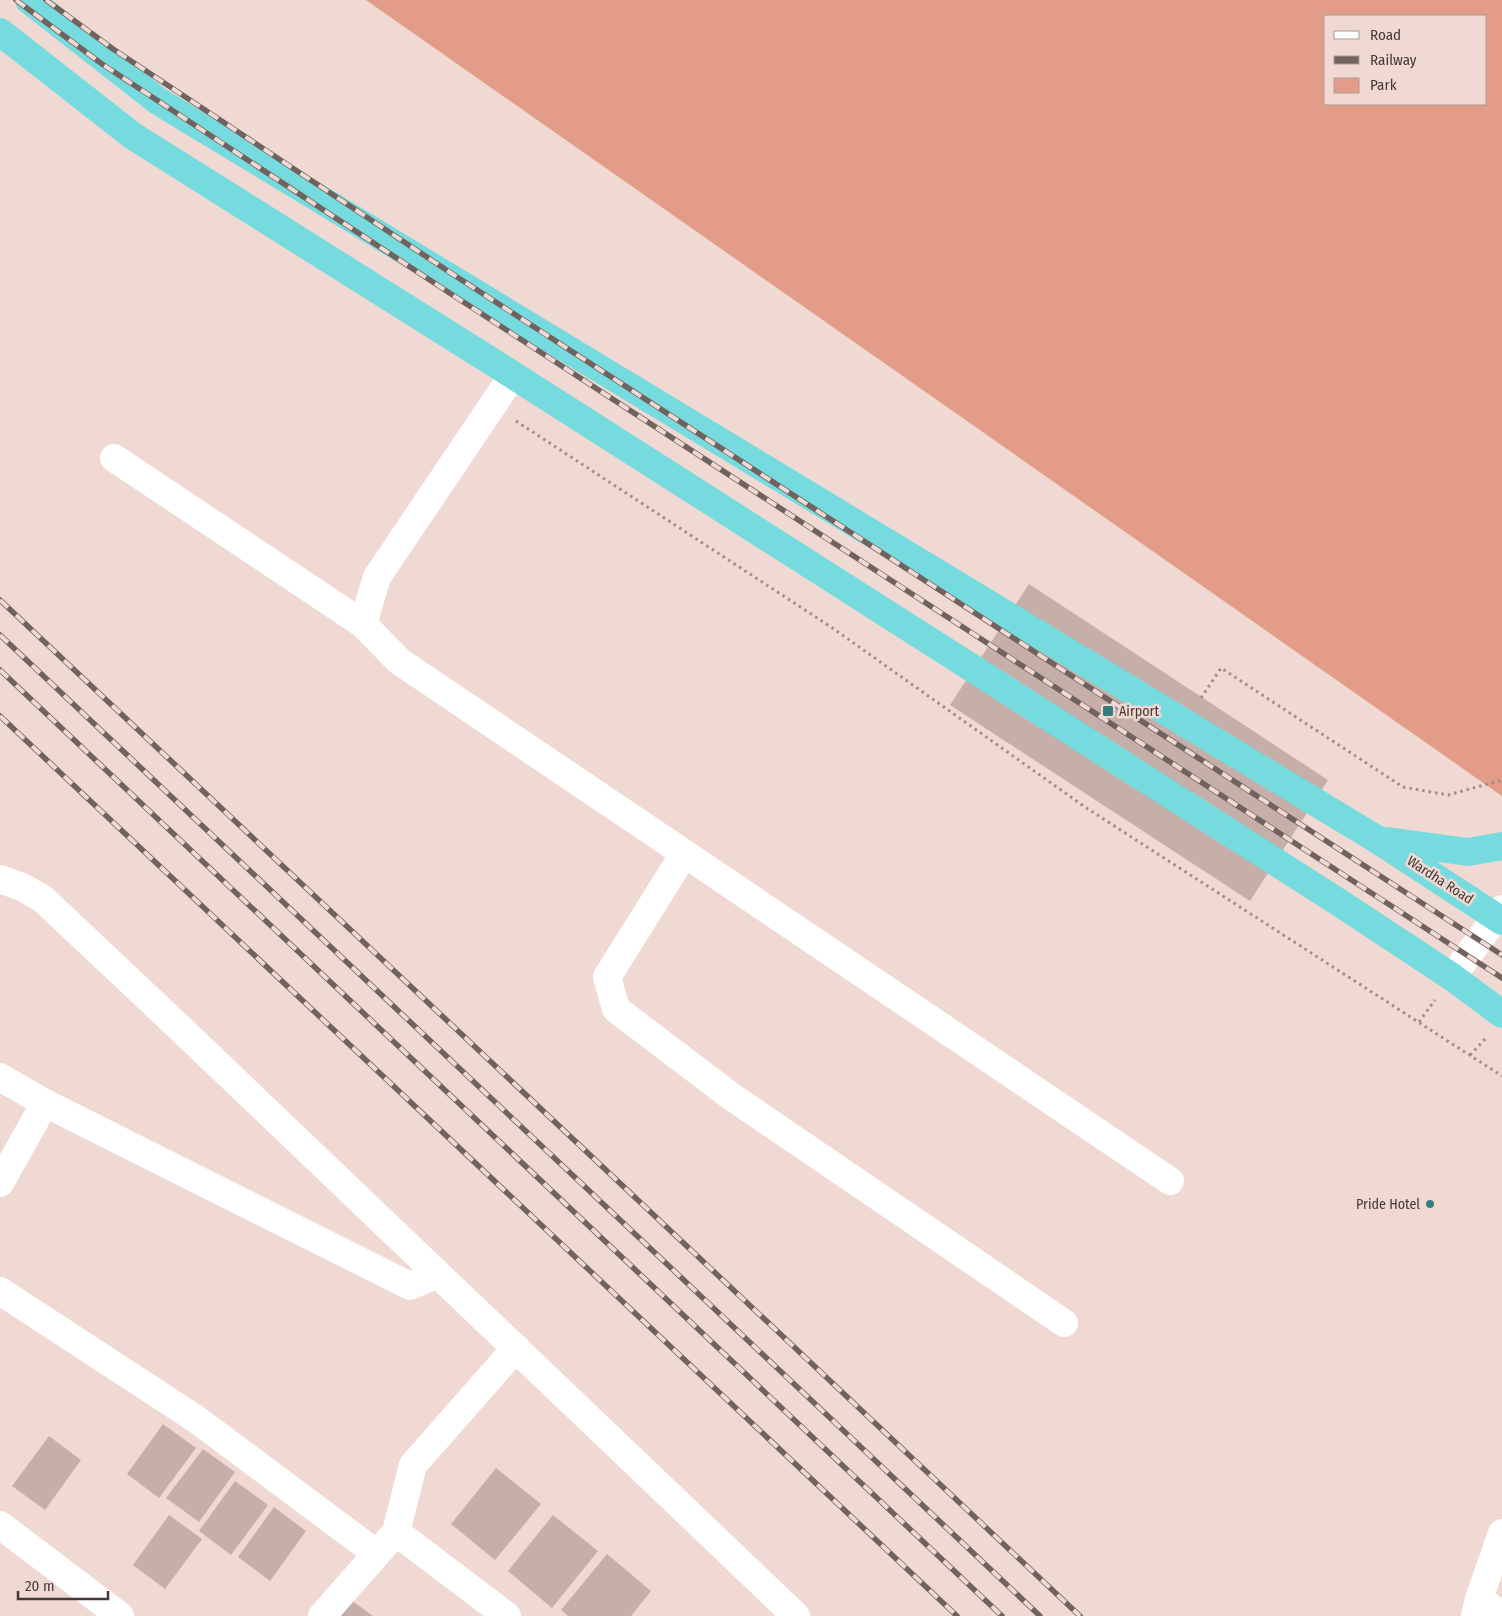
<svg xmlns="http://www.w3.org/2000/svg" width="1502" height="1616" font-family="'Fira Sans Condensed',sans-serif">
	<style>
		.green { fill: #e29c88; fill-rule: evenodd }
		.building { fill: #c6afa8 }
		.lines { fill: none; stroke-linecap: round; stroke-linejoin: round }
		.path { stroke: #9e8e88; stroke-width: 3; stroke-dasharray: 2.5 4; stroke-linecap: butt }
		.minor { stroke: #fff; stroke-width: 28 }
		.highway { stroke: #75dbde; stroke-width: 28 }
		.rail-casing { stroke: #70635f; stroke-width: 5.5 }
		.rail { stroke: #f0d9d2; stroke-width: 4; stroke-dasharray: 11; stroke-linecap: butt }
		.poi-dot { fill: #357e7f; stroke: #f0d9d2; stroke-width: 2 }
		.labels { text-anchor: middle; dominant-baseline: central; stroke-width: 5; stroke-linejoin: round; paint-order: stroke }
		.poi-label { font-size: 14px; fill: #433a37; stroke: #f0d9d2; text-anchor: start }
		.street-label { font-size: 14px; fill: #433a37; stroke: #f0d9d2 }
	</style>
	<rect width="100%" height="100%" fill="#f0d9d2"/>
	<path class="green" d="M366 0H1502V796ZM1326 16H1486V104H1326Z"/>
	<path class="building" d="M1029 584 1328 780 1250 901 950 705Z
		M163 1424 196 1448 159 1498 127 1474Z
		M49 1436 81 1460 45 1510 12 1486Z
		M203 1449 235 1472 199 1522 166 1498Z
		M496 1468 541 1504 495 1560 451 1524Z
		M235 1481 268 1505 231 1555 199 1531Z
		M274 1507 306 1531 270 1581 238 1557Z
		M169 1515 202 1539 165 1589 133 1565Z
		M553 1515 598 1551 552 1608 508 1571Z
		M607 1554 651 1591 631 1616H568L561 1610Z
		M351 1600 373 1616H339Z"/>
	<g class="lines">
		<path class="path" d="M516 421 831 627 1085 807 1502 1076
			M1201 698 1221 668 1403 787 1448 795 1502 780
			M1419 1022 1435 1000
			M1470 1055 1486 1038"/>
		<path class="minor" d="M513 375 377 577 363 624 399 661 1170 1181
			M114 458 363 624
			M684 854 607 977 616 1009 732 1097 1064 1323
			M0 879 22 887 43 899 183 1031 796 1616
			M1452 977 1502 909
			M0 1077 45 1103
			M0 1183 45 1103 410 1286 438 1274
			M0 1291 196 1419 377 1554
			M0 1525 120 1616
			M396 1532 507 1616
			M1479 1599 1502 1615
			M322 1616 396 1532 413 1465 516 1348
			M1475 1616 1479 1599 1502 1533"/>
		<path class="highway" d="M29 0 158 101 1378 840 1502 921
			M0 32 133 136 513 375 1343 905 1452 977 1502 1014
			M1387 841 1468 852 1502 846"/>
		<defs>
			<path id="rail" d="M16 0 102 64 445 290 1502 978
				M46 0 113 49 454 275 1502 955
				M0 600 1080 1616
				M0 635 1040 1616
				M0 670 1002 1616
				M0 716 957 1616"/>
		</defs>
		<use href="#rail" class="rail-casing"/>
		<use href="#rail" class="rail"/>
	</g>
	<g class="poi-dot">
		<rect x="1102" y="705" width="12" height="12" rx="2.5"/>
		<circle cx="1430" cy="1204" r="5"/>
	</g>
	<g class="labels">
		<g class="poi-label">
			<text x="1119" y="711">Airport</text>
			<text x="1420" y="1204" text-anchor="end">Pride Hotel</text>
		</g>
		<g class="street-label">
			<text transform="translate(1440 880) rotate(33)">Wardha Road</text>
		</g>
	</g>
	<rect x="1324" y="15" width="162" height="90" fill="#f0d9d2" stroke="#ab9994"/>
	<rect x="1334" y="31" width="25" height="8" fill="#ffffff" stroke="#ab9994"/>
	<text x="1370" y="40" font-size="15" fill="#433a37">Road</text>
	<rect x="1334" y="56" width="25" height="8" fill="#70635f" stroke="#ab9994"/>
	<text x="1370" y="65" font-size="15" fill="#433a37">Railway</text>
	<rect x="1334" y="78" width="25" height="15" fill="#e29c88" stroke="#ab9994"/>
	<text x="1370" y="90" font-size="15" fill="#433a37">Park</text>
	<path d="M18 1591v8h90v-8" fill="none" stroke="#433a37" stroke-width="2.5"/>
	<text x="25" y="1591" font-size="15" fill="#433a37" stroke="#f0d9d2" stroke-width="4" paint-order="stroke">20 m</text>
</svg>
